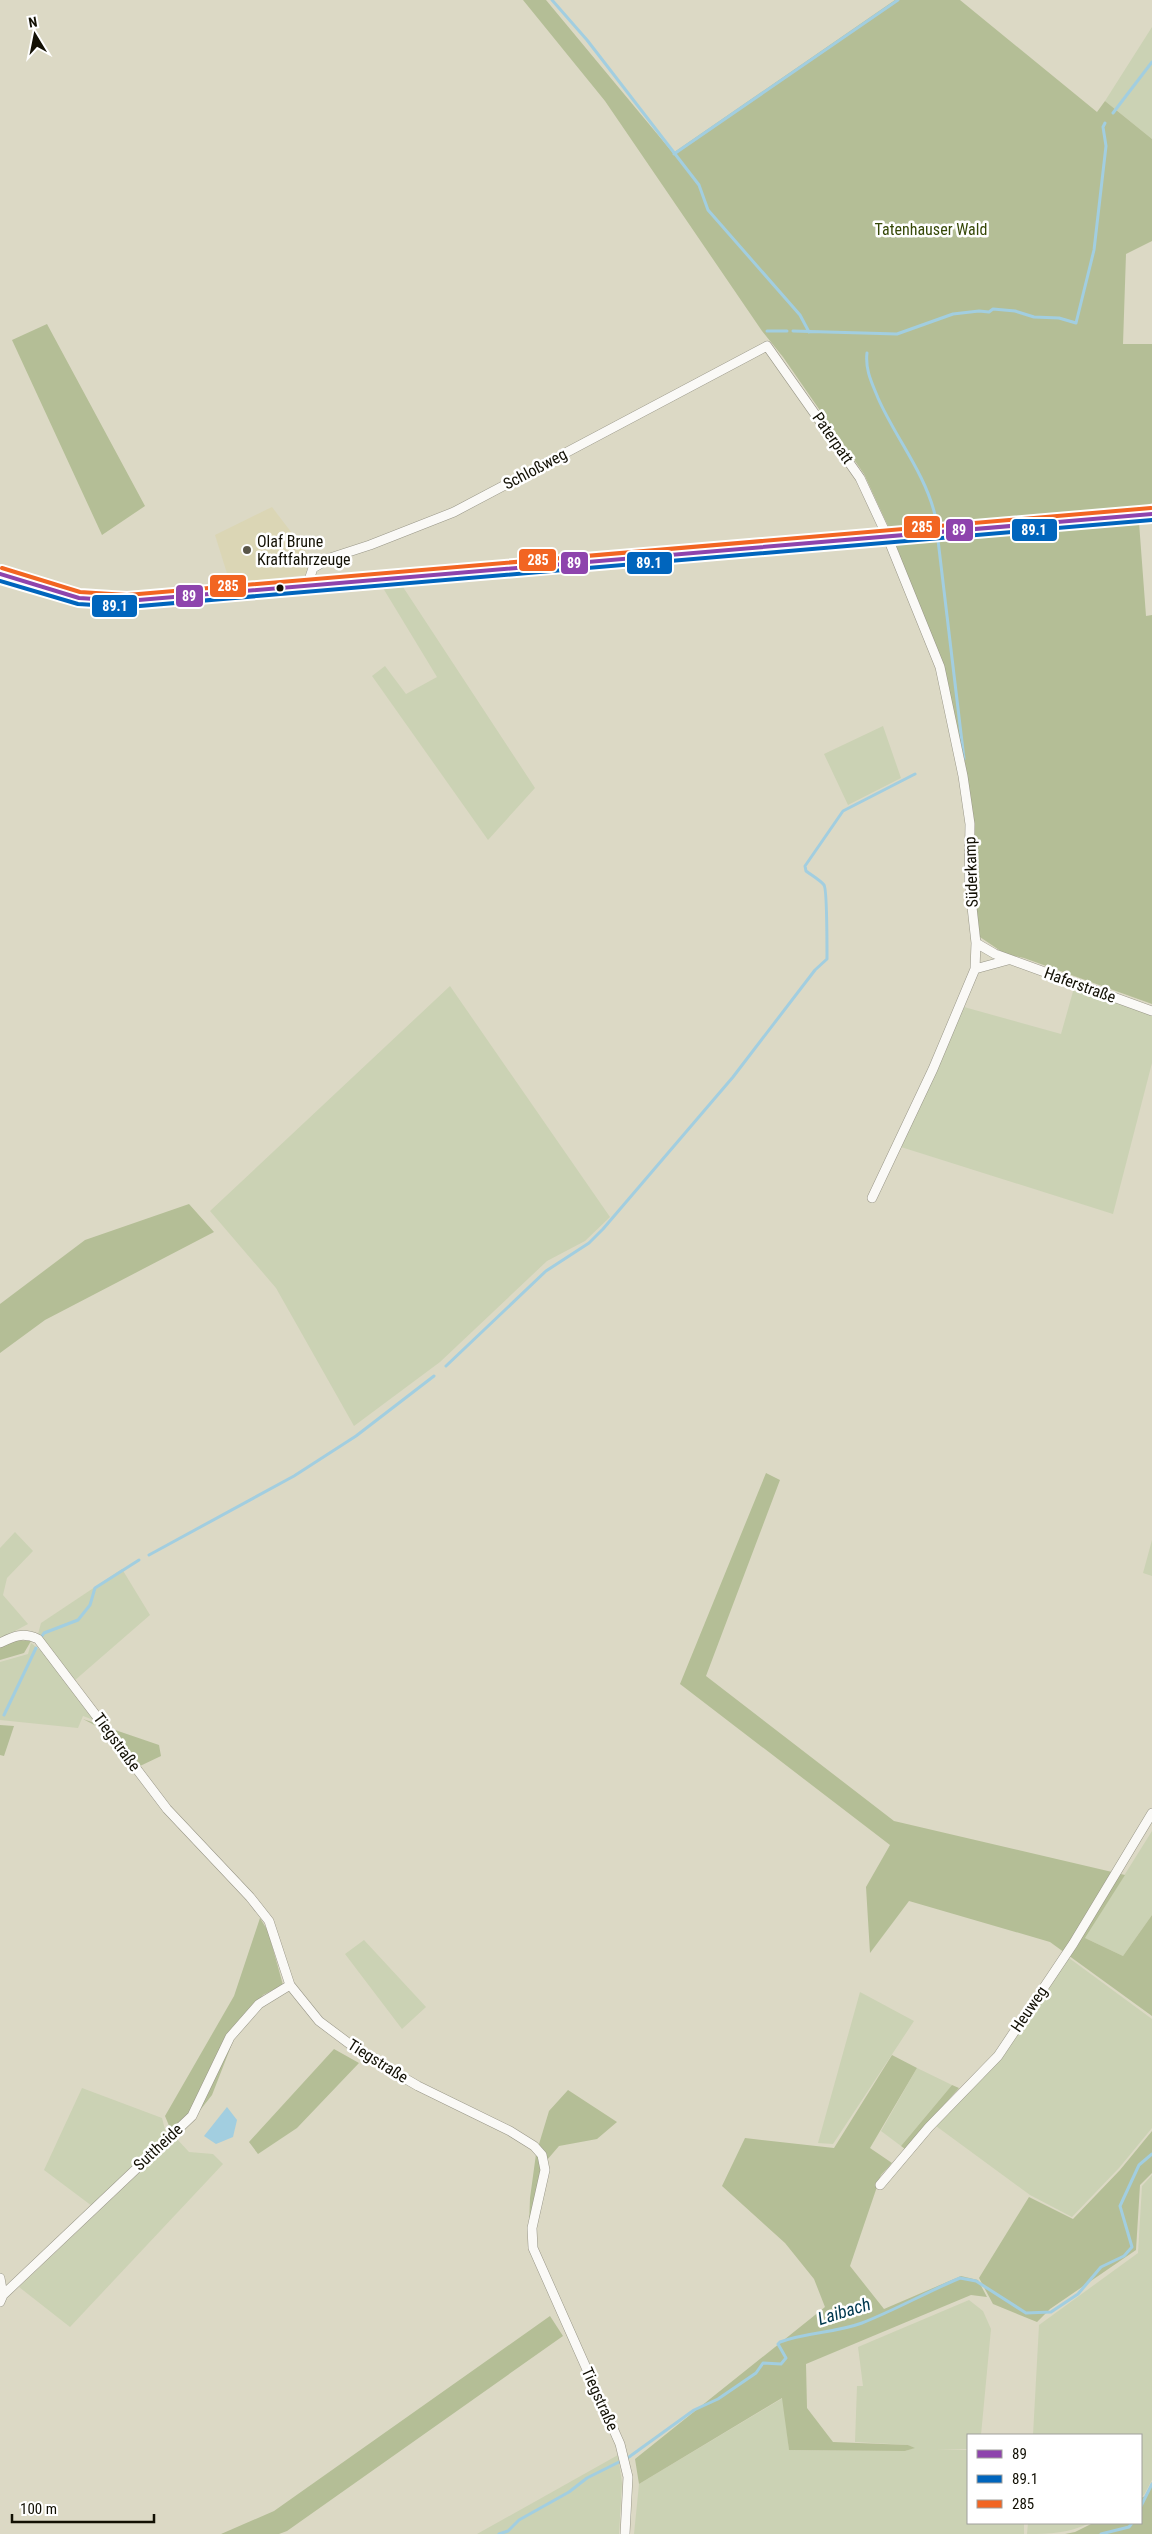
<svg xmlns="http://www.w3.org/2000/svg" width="1152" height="2534" font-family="'Roboto Condensed',sans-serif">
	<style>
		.built { fill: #dbd6b5 }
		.green { fill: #cbd2b4 }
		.forest { fill: #b4be96 }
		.water { fill: #a2cee0 }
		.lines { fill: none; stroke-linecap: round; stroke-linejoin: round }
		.stream { stroke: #a2cee0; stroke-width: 3 }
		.minor-casing { stroke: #989687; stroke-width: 10 }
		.secondary-casing { stroke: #989687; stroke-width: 12 }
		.minor { stroke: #faf9f6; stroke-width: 9 }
		.secondary { stroke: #faf9f6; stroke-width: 11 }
		.bus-1-casing { stroke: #fff; stroke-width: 8 }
		.bus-2-casing { stroke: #fff; stroke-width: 8 }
		.bus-3-casing { stroke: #fff; stroke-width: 8 }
		.bus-1 { stroke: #8e44ad; stroke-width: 4 }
		.bus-2 { stroke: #0065bd; stroke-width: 4 }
		.bus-3 { stroke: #f26522; stroke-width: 4 }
		.poi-dot { fill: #595648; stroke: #fff; stroke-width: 2 }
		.bus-dot { fill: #121004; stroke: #fff; stroke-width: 2 }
		.labels { text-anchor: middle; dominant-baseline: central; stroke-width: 5; stroke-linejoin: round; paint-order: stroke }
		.park-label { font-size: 16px; fill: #364807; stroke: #fff }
		.street-label { font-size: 16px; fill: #121004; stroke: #fff }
		.poi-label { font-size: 16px; fill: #121004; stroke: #fff; text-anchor: start }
		.water-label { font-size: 18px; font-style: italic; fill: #00384e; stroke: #fff }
		.line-badge { stroke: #fff; stroke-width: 2 }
		.badge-label { font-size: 14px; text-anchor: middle; font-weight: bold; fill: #fff }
	</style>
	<rect width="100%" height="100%" fill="#dcd9c5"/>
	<path class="built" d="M272 507 314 562 305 575 230 583 215 535Z"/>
	<path class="green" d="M1152 27V139L1105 101Z
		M403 587 535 788 488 840 372 676 385 666 406 694 437 677 383 588Z
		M883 726 901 778 848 805 824 754Z
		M450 986 610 1217 585 1241 547 1261 440 1362 354 1426 276 1288 210 1211Z
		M1074 988 1152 1014V1063L1113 1214 901 1147 964 1007 1061 1034Z
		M15 1532 33 1551 7 1578 3 1595 28 1624 0 1639V1548Z
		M1152 1540V1576L1143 1573Z
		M122 1569 150 1615 74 1681 38 1634 41 1623Z
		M31 1643 44 1653 96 1721 83 1716 78 1728 0 1720V1662L28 1654Z
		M1152 1831V1915L1123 1956 1085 1938Z
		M364 1940 426 2007 402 2029 345 1954Z
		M1069 1958 1152 2019V2128L1119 2168 1072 2217 1030 2195 936 2126 1006 2048Z
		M860 1992 914 2021 833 2144 818 2143Z
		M917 2068 952 2085 901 2146 881 2131Z
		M82 2088 162 2118 166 2133 92 2206 44 2170Z
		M176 2138 189 2152 213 2154 223 2164 70 2327 19 2287Z
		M1152 2175V2480L1144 2495 1141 2497V2435H1033L1039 2325 1138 2253 1142 2186Z
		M969 2300 983 2311 991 2329 981 2435H968V2449H937L968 2450V2523H1024V2534H634L639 2484 783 2398 789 2450 905 2451 914 2448 908 2445 855 2442 857 2386H863L858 2347Z
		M618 2455 622 2483 619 2534H477Z
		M1028 2523H1090C1069 2533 1050 2534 1027 2534Z"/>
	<path class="forest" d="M523 0H546L673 153 895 0H960L1097 112 1105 101 1152 139V241L1126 254 1123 344H1152V503L1138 509 1146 616 1152 615V1004L1024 958 1005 954 980 937 972 878 975 826 965 764 943 666 896 547 900 541 894 530 888 526 864 474 783 357 762 331 605 101Z
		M47 324 145 506 102 535 12 340Z
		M189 1204 214 1232 45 1320 0 1353V1304L85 1240Z
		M766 1473 780 1480 706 1676 894 1821 1125 1875 1085 1938 1123 1956 1152 1915V2016L1050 1942 909 1901 870 1953 866 1887 890 1845 680 1684Z
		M15 1640 31 1641 24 1653 0 1660V1647Z
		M83 1719 159 1745 161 1756 140 1766 119 1738Z
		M0 1725 14 1726 4 1756 0 1755Z
		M260 1918 268 1931 283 1985 263 1995 237 2031 212 2095 179 2137 170 2128 165 2116 234 1996Z
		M334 2049 359 2063 297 2128 258 2154 249 2142Z
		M892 2055 917 2068 870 2148 892 2163 881 2175 850 2266 884 2309 961 2276 978 2280 987 2297 971 2295 806 2364 807 2408 833 2442 908 2445 915 2448 905 2451 789 2450 782 2398 639 2484 635 2459 825 2307 814 2279 785 2243 722 2186 745 2138 834 2148Z
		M952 2085 959 2088 905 2149 901 2146Z
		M568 2090 617 2122 597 2139 559 2146 541 2167 529 2226 530 2198 536 2154 549 2111Z
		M1152 2131V2173L1140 2185 1136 2250 1050 2309 1037 2322 993 2304 979 2278 1029 2197 1073 2219 1120 2170Z
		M550 2316 563 2336 287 2531 279 2534H221L274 2511Z
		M1152 2482V2534H1065L1075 2532 1093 2523H1141V2498L1145 2496Z"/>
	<path class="water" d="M227 2107 237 2120 233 2137 216 2144 204 2136Z"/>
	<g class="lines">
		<path class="stream" d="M552 0 587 40 699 185 708 210 800 315 809 332
			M1113 113 1152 62
			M674 154 898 0
			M767 331H787
			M793 331 897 334 953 314 979 311 989 312 993 309 1015 311 1034 317 1059 318 1076 323 1094 250 1106 146 1103 127 1105 123
			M867 353C865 370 872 383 878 398 895 437 925 473 935 515
			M938 540 964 759
			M446 1366 546 1271 589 1243 603 1229 733 1077 815 970 827 959C827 950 827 889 824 885 820 880 811 875 806 871L805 866 843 811 915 774
			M149 1555 294 1476 356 1436 434 1376
			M42 1636 44 1633 78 1620 90 1605 95 1588 139 1560
			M4 1715 36 1648
			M1141 2506 1152 2484
			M499 2534 508 2531 519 2520 569 2492 587 2478 629 2457 694 2410 718 2399 756 2373 763 2363 781 2364 786 2358 778 2344 780 2342C807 2332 835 2333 862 2323 895 2310 927 2292 960 2278L976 2281 1026 2313 1051 2312 1078 2294 1101 2267 1124 2256 1132 2247 1120 2206 1139 2165 1152 2154
			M1101 2534 1129 2527 1132 2523"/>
		<defs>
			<path id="minor" d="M307 586 313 568 330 558 370 545 454 512 767 346 860 478 887 536 940 667 963 776 970 824 969 880 976 943 975 969 933 1069 872 1198
				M976 943 995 954 1152 1011
				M975 969 1008 960
				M0 1643C14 1636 23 1632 38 1639L167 1809 250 1897 269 1921 290 1985 319 2021 363 2054 418 2086 510 2131 534 2146 542 2155 545 2170 532 2228 533 2248 620 2444 628 2477 625 2534
				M880 2185 929 2127 998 2056 1073 1944 1152 1813
				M0 2278 3 2295
				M0 2302 3 2295 192 2116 230 2037 259 2004 290 1985"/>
			<path id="secondary" d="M0 574 79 598 127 601 1152 514"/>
		</defs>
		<use href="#minor" class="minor-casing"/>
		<use href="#secondary" class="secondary-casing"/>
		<use href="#minor" class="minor"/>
		<use href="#secondary" class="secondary"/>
		<defs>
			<path id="bus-1" d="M0 574 79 598 127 601 1152 514"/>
			<path id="bus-2" d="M0 581 78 604 128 607 1152 520"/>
			<path id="bus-3" d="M2 568 80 592 127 595 1151 508"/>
		</defs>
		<use href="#bus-1" class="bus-1-casing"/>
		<use href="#bus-2" class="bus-2-casing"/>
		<use href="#bus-3" class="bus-3-casing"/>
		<use href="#bus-1" class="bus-1"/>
		<use href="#bus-2" class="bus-2"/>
		<use href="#bus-3" class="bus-3"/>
	</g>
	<circle class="poi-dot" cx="247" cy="550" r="5"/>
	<circle class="bus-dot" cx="280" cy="588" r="4.5"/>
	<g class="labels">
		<g class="park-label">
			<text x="931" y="229">Tatenhauser Wald</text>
		</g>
		<g class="street-label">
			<text transform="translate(833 438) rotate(55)">Paterpatt</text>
			<text transform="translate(535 469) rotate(-28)">Schloßweg</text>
			<text transform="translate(971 872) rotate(-92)">Süderkamp</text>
			<text transform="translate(1080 985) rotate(20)">Haferstraße</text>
			<text transform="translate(117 1742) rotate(54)">Tiegstraße</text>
			<text transform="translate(1029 2009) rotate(-56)">Heuweg</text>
			<text transform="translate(378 2061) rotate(32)">Tiegstraße</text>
			<text transform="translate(158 2147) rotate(-43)">Suttheide</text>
			<text transform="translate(600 2399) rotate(66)">Tiegstraße</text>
		</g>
		<g class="poi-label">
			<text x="257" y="541">Olaf Brune<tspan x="257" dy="18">Kraftfahrzeuge</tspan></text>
		</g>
		<g class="water-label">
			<text transform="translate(844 2311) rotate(-17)">Laibach</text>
		</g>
	</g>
	<g class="line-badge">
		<rect x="903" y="515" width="38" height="24" rx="5" fill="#f26522"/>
		<rect x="1011" y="518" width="47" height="24" rx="5" fill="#0065bd"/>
		<rect x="945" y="518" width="29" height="24" rx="5" fill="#8e44ad"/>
		<rect x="518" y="548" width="39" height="24" rx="5" fill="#f26522"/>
		<rect x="626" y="551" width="47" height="24" rx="5" fill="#0065bd"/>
		<rect x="560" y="551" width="29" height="24" rx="5" fill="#8e44ad"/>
		<rect x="209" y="574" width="38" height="24" rx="5" fill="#f26522"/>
		<rect x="175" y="584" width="29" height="24" rx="5" fill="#8e44ad"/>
		<rect x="91" y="594" width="47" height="24" rx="5" fill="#0065bd"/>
	</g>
	<g class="badge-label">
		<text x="922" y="532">285</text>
		<text x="1034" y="535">89.1</text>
		<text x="959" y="535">89</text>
		<text x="538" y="565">285</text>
		<text x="649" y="568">89.1</text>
		<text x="574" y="568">89</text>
		<text x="228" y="591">285</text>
		<text x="189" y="601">89</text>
		<text x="115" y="611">89.1</text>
	</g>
	<rect x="967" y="2434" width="175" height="90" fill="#ffffff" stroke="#a09f9b"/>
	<rect x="977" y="2450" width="25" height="8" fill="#8e44ad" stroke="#a09f9b"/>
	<text x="1012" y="2459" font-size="15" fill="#121004">89</text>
	<rect x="977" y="2475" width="25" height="8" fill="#0065bd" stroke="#a09f9b"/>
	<text x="1012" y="2484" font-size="15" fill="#121004">89.1</text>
	<rect x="977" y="2500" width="25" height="8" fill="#f26522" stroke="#a09f9b"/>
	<text x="1012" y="2509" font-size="15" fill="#121004">285</text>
	<g transform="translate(35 35) rotate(350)" stroke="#ffffff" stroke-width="4" paint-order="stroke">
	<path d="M0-4L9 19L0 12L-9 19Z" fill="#121004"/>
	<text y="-8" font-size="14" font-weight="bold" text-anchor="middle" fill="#121004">N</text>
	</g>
	<path d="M12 2514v8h142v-8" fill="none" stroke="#121004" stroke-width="2.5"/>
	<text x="20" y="2514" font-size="15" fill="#121004" stroke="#ffffff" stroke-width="4" paint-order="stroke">100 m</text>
</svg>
